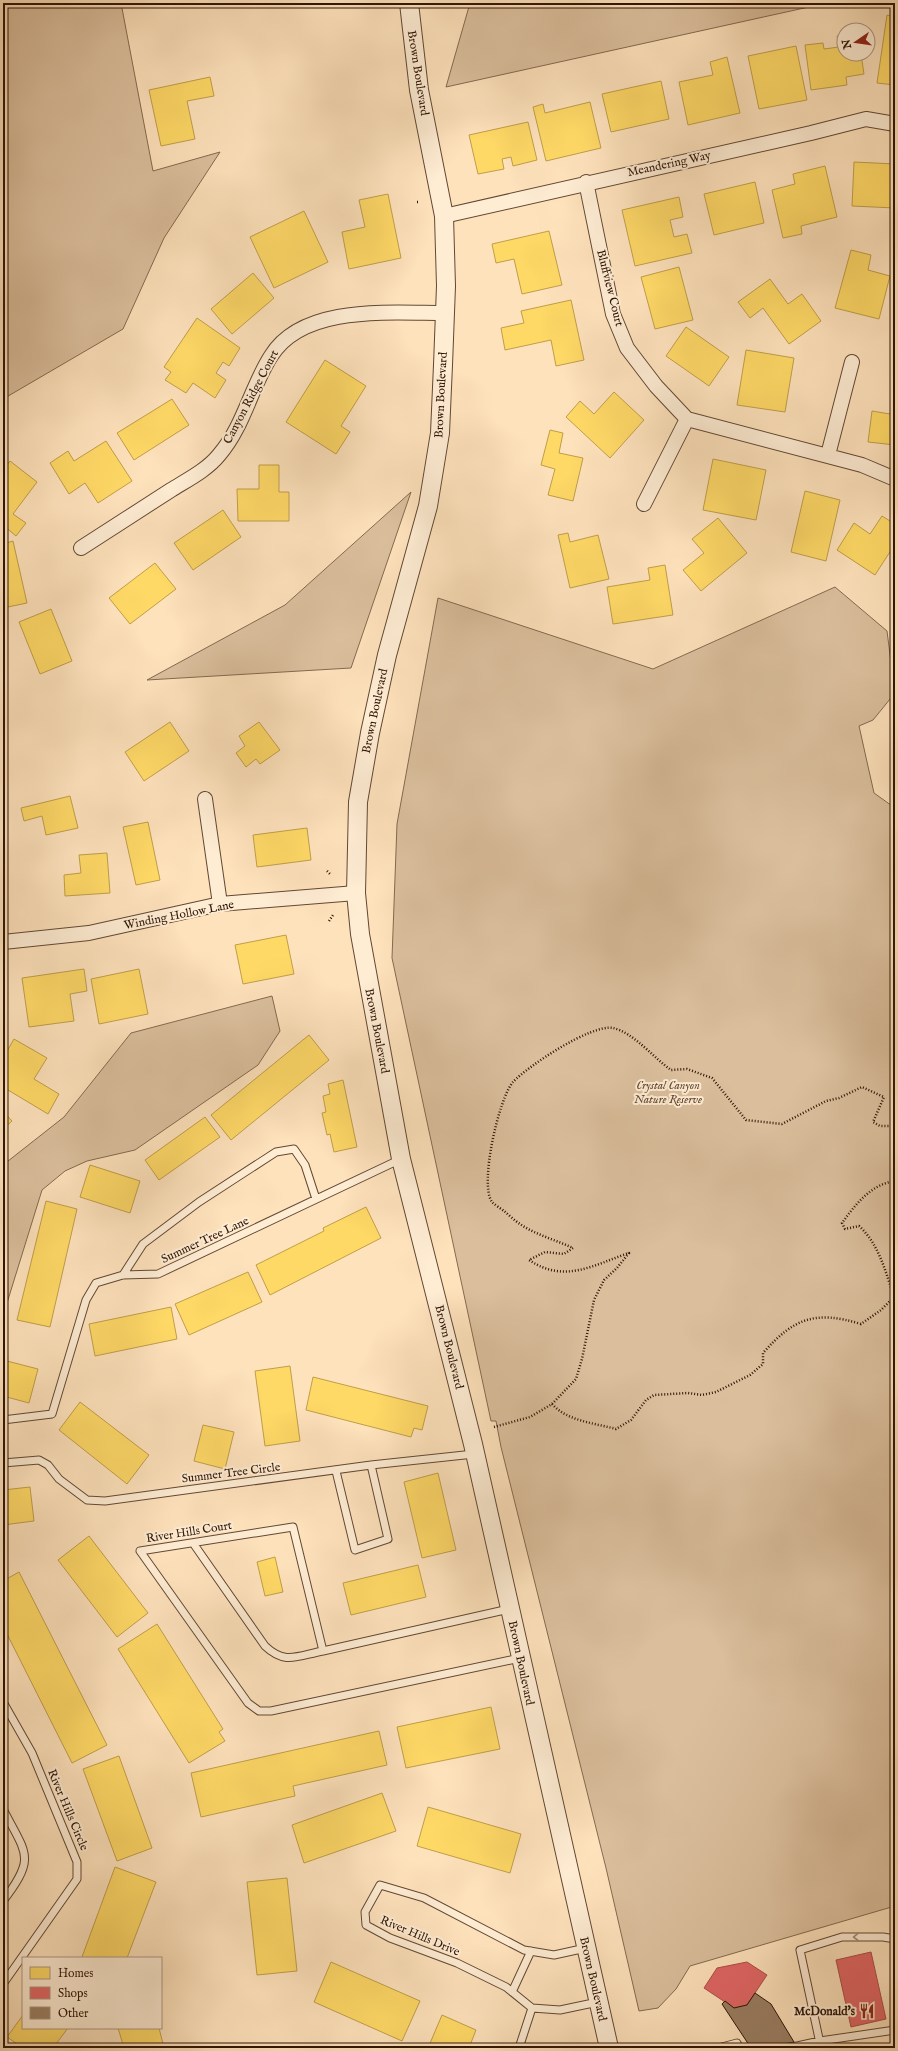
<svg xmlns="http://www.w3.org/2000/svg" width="898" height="2051" font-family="'IM FELL English',serif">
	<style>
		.green { fill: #dbbf9d; stroke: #846a51 }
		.homes { fill: #ffd966; stroke: #c09e49 }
		.shops { fill: #e06666; stroke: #ab4d49 }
		.building { fill: #9a7f64; stroke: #2e1405 }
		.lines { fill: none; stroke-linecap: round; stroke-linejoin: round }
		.service-casing { stroke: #624833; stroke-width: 9 }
		.minor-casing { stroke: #624833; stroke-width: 16 }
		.tertiary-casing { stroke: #624833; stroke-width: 20 }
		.path { stroke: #2e1405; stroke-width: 2.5; stroke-dasharray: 1 2; stroke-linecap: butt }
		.service { stroke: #feecd3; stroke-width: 7 }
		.minor { stroke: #feecd3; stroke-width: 14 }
		.tertiary { stroke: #feecd3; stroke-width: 18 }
		.oneway { stroke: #a08b76 }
		.labels { text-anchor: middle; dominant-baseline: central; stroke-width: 4; stroke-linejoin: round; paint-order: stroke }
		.street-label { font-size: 12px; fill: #2e1405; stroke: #feecd3 }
		.park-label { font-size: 12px; font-style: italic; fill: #624733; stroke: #feecd3 }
		.poi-label { font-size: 12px; font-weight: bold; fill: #2e1405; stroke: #feecd3; text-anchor: end }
	</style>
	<rect width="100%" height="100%" fill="#fee2bc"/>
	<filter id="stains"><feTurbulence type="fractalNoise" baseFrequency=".005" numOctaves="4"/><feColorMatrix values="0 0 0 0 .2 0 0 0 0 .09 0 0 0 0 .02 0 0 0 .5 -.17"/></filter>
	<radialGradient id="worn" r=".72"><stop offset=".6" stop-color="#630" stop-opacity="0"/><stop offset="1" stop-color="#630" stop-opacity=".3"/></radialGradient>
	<path class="green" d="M3 3H121L153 171 220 152 164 238 123 329 3 399Z
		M470 3H827L446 87Z
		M411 492 351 668 147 680 285 605Z
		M835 587 887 631 895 693 873 720 859 726 874 793 895 808V1906L690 1966 676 1989 658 2008 639 2011 606 1868 501 1447 496 1421H491L392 958 397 824 438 598 653 669Z
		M272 996 280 1031 258 1065 135 1150 87 1161 65 1171 42 1190 7 1303 3 1309V1165L64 1117 131 1033Z"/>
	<path class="homes" d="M887 15 895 17V85L877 83Z
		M844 35V54H861L864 74 846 77 847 85 811 90 805 45 823 43 824 49 839 47 837 36Z
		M796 46 807 100 759 109 748 56Z
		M727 57 740 113 688 125 679 82 713 75 710 62Z
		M210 77 214 96 187 101 195 139 161 146 149 90Z
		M661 81 669 119 611 132 602 94Z
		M590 102 601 148 546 161 533 107 543 104 545 113Z
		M528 122 537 160 513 166 511 157 502 159 504 169 478 174 469 135Z
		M854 162 895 164V208L852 206Z
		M825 166 837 217 801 226 802 234 783 238 772 190 795 184 793 174Z
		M755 182 764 223 714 235 704 194Z
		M388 194 401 258 349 269 342 232 365 227 359 200Z
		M679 197 683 217 670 220 674 237 687 234 692 253 635 266 622 210Z
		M304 211 328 262 274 288 250 237Z
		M549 231 562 285 522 294 514 259 496 263 492 244Z
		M851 250 871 255 868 270 890 276 879 319 835 308Z
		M679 267 693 320 655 329 641 277Z
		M253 273 274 298 232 334 211 309Z
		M770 279 788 304 802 294 821 321 789 344 763 308 750 318 738 302Z
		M571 300 584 360 556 366 551 340 505 350 501 328 524 323 521 311Z
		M197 318 240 348 229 366 223 362 216 373 226 380 215 398 193 383 186 393 165 380 171 372 164 367Z
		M686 327 729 357 709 386 666 356Z
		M746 350 794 358 785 412 737 405Z
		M325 360 366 386 341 426 350 432 336 454 286 422Z
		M894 385 895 445 868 442 872 411 890 414Z
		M614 392 644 420 610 458 566 417 580 401 594 414Z
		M172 399 189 425 134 460 117 433Z
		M550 430 563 433 559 453 583 458 573 501 548 495 555 469 541 465Z
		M106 441 132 481 98 503 85 483 69 494 50 463 68 451 74 461Z
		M713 459 766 470 756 520 703 510Z
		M10 461 37 482 13 514 26 523 16 536 3 525V470Z
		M259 465H279V492H289V521H238L237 489H259Z
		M805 491 840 500 826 561 791 552Z
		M223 510 241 537 193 570 174 543Z
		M882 516 895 524V544L875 575 837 550 854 523 870 534Z
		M718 518 747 553 701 591 683 570 704 553 692 539Z
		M568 533 570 542 598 535 609 579 570 588 558 535Z
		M13 541 27 603 3 608V544Z
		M155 563 176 589 130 624 109 598Z
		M665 565 673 615 613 624 607 587 650 580 648 568Z
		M51 609 72 661 40 674 19 622Z
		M170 722 189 751 144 781 125 752Z
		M259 722 280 750 260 764 256 759 246 767 236 753 245 746 239 736Z
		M70 796 78 828 46 835 42 816 24 821 21 808Z
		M148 822 160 880 136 885 123 827Z
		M307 828 311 860 257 867 253 835Z
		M107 853 110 893 65 896 64 875 81 873 79 855Z
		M286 935 294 974 243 984 235 945Z
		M84 969 87 991 70 994 74 1021 29 1027 22 978Z
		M139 969 148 1014 99 1024 91 979Z
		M309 1035 329 1060 231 1140 211 1115Z
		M14 1039 47 1058 34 1079 59 1094 48 1114 3 1087V1058Z
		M343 1080 357 1147 334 1152 330 1134 327 1135 322 1113 326 1112 323 1096 330 1094 328 1084Z
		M3 1111 12 1121 3 1129Z
		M205 1117 220 1137 159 1180 145 1160Z
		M90 1165 140 1181 130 1213 80 1197Z
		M46 1201 77 1209 50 1327 17 1320Z
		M366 1207 381 1238 270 1295 256 1265 324 1231 323 1228Z
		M248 1272 262 1302 189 1335 175 1304Z
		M171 1307 177 1339 95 1356 89 1324Z
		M3 1360 38 1369 29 1403 3 1396Z
		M290 1366 300 1441 265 1446 255 1371Z
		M313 1377 428 1406 422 1430 414 1428 411 1437 306 1410Z
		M80 1402 149 1455 127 1484 59 1430Z
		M203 1425 234 1432 225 1469 194 1461Z
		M438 1473 456 1550 422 1558 404 1482Z
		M30 1487 34 1521 3 1525V1490Z
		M89 1536 148 1613 117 1637 58 1560Z
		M275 1557 283 1592 265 1596 257 1562Z
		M418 1565 426 1597 351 1615 343 1583Z
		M19 1572 107 1745 72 1763 3 1626V1581Z
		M157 1624 223 1729 219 1732 225 1741 189 1763 118 1649Z
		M491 1707 500 1749 406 1768 397 1727Z
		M379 1731 387 1765 293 1786 295 1796 201 1817 191 1773Z
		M119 1756 152 1848 117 1861 83 1769Z
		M382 1793 396 1831 304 1863 292 1825Z
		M428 1807 521 1834 510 1873 417 1846Z
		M115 1867 156 1882 127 1958H85L82 1957Z
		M287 1878 297 1971 257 1975 247 1882Z
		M331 1962 420 2001 402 2041 314 2002Z
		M23 2015V2028H68L53 2048H23L7 2037Z
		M442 2015 476 2030 469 2048H428Z
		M118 2028H159L164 2048H124Z"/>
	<path class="shops" d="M871 1952 886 2019 851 2027 836 1960Z
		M747 1962 767 1975 747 2005 734 2008 704 1988 717 1968Z"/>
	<path class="building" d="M755 1993 771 2004 794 2042 766 2048H751L722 2004 725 2001 734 2008 747 2005Z"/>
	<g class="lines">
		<defs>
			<path id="service" d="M123 1275 143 1244 199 1202 276 1152 294 1149 305 1165 316 1199
				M3 1420 52 1414 86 1300 96 1283 123 1275 158 1274 401 1159
				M3 1463 39 1460 48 1465 59 1479 87 1500 105 1501 371 1465 474 1454
				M336 1471 355 1550 388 1539 371 1465
				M193 1543 265 1646C285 1665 297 1656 323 1651
				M509 1609 323 1651 293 1527 140 1551 248 1703 259 1711H271L520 1658
				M3 1702 32 1753 77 1862V1879L3 1984
				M3 1809C26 1854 37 1857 3 1901
				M512 1992 531 1951
				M532 2008 560 2010 598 2002
				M519 2048 532 2008 506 1987 457 1963 390 1938 366 1925 365 1912 380 1885 424 1898 524 1950 554 1955 586 1948
				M718 2048 737 2043 739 2048
				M788 2048 820 2041 895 2030
				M821 2048 800 1950 842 1937H883L895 1939"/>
			<path id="minor" d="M586 182 613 314 627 348 656 386 687 419 862 465 895 479
				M444 216 811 133 866 119 895 124
				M828 455 852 362
				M644 504 687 419
				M81 548C111 529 141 509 171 490 187 480 207 470 219 455 244 426 251 387 271 356 303 304 392 313 445 313
				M205 799 220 904
				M3 942 89 933 220 904 356 893"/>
			<path id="tertiary" d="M409 3 419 90 444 216 446 286 443 365 440 433 428 506 387 655 370 733 358 802 356 893 360 934 401 1159 473 1444 609 2048"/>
		</defs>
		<use href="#service" class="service-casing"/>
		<use href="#minor" class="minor-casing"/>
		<use href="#tertiary" class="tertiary-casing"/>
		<path class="path" d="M417 202H420
			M327 871 330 874
			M329 921 333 915
			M552 1404C567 1421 594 1423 616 1429L631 1420 646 1400 654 1395 688 1393 702 1395 716 1392 750 1375 763 1364V1353C794 1318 815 1310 861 1324L881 1310 894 1297C886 1273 879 1244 859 1226L845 1229 842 1223C855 1205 871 1184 895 1181
			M494 1427 530 1417 552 1404 576 1379 582 1359 594 1300 604 1280 617 1268 629 1253C593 1265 565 1284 529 1260L545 1252 564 1254 573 1248C556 1240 536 1235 520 1224 515 1221 509 1215 504 1211 500 1208 495 1205 492 1202 479 1184 499 1098 513 1082 528 1066 591 1024 613 1028 633 1032 655 1059 671 1070L687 1069 712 1078 746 1120 782 1124 826 1101 839 1098 862 1087 884 1097 873 1122 880 1126H895"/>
		<use href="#service" class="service"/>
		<use href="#minor" class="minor"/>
		<use href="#tertiary" class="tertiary"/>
	</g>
	<defs><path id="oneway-chevron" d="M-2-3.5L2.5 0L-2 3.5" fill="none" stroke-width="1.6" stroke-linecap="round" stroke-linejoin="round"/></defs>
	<use class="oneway" href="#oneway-chevron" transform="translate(856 1937) rotate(179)"/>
	<defs>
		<symbol id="restaurant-bare" viewBox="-9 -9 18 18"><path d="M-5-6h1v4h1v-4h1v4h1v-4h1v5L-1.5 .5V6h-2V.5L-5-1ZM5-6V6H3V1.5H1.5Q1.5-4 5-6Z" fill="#8f2418" stroke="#feecd3" stroke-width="2.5" paint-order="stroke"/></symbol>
	</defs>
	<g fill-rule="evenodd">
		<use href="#restaurant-bare" x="856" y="2000" width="22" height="22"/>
	</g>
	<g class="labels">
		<g class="street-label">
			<text transform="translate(418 73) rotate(81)">Brown Boulevard</text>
			<text transform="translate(669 164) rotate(-12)">Meandering Way</text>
			<text transform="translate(610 288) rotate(76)">Bluffview Court</text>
			<text transform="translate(441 395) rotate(-87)">Brown Boulevard</text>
			<text transform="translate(251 397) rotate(-62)">Canyon Ridge Court</text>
			<text transform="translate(375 711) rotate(-78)">Brown Boulevard</text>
			<text transform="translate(179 915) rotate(-11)">Winding Hollow Lane</text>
			<text transform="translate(377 1031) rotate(79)">Brown Boulevard</text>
			<text transform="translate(205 1240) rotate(-25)">Summer Tree Lane</text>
			<text transform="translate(449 1347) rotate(76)">Brown Boulevard</text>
			<text transform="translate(231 1473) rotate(-7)">Summer Tree Circle</text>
			<text transform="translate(189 1532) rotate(-9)">River Hills Court</text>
			<text transform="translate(521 1663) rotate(78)">Brown Boulevard</text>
			<text transform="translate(68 1810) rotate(67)">River Hills Circle</text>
			<text transform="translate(420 1936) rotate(23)">River Hills Drive</text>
			<text transform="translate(593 1979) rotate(77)">Brown Boulevard</text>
		</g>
		<g class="park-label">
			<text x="668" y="1085">Crystal Canyon<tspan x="668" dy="14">Nature Reserve</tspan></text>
		</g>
		<g class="poi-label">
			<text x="855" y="2011">McDonald's</text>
		</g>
	</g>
	<rect width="898" height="2051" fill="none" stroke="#fee2bc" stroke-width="16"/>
	<rect x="4" y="4" width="890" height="2043" fill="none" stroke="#2e1405" stroke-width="2"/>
	<rect x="8" y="8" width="882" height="2035" fill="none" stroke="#2e1405"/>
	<rect x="22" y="1957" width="140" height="72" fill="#feecd3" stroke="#ab9681"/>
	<rect x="30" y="1967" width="20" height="12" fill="#ffd966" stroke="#ab9681"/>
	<text x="58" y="1977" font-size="12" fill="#2e1405">Homes</text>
	<rect x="30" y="1987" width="20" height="12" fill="#e06666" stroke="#ab9681"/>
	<text x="58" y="1997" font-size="12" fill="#2e1405">Shops</text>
	<rect x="30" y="2007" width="20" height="12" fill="#9a7f64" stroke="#ab9681"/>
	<text x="58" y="2017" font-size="12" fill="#2e1405">Other</text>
	<g transform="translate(856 42) rotate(257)"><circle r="19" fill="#feecd3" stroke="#ab9681"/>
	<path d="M0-3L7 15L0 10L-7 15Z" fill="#8f2418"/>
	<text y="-6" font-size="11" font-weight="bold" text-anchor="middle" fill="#2e1405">N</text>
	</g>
	<rect width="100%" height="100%" filter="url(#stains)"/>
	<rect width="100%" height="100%" fill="url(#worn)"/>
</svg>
